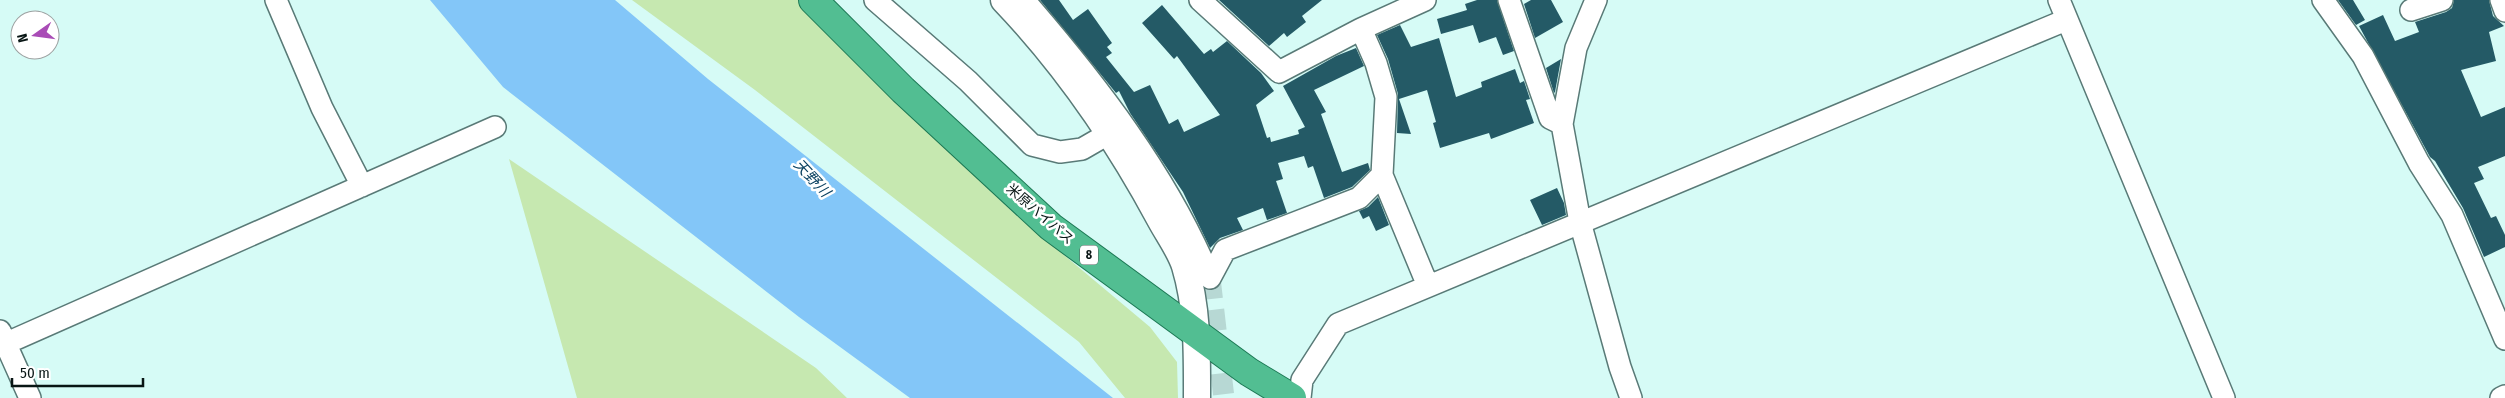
<svg xmlns="http://www.w3.org/2000/svg" width="2505" height="398" font-family="'Fira Sans Condensed','Noto Sans JP',sans-serif">
	<style>
		.green { fill: #c6e8b0 }
		.water { fill: #83c6f8 }
		.building { fill: #245a66 }
		.lines { fill: none; stroke-linecap: round; stroke-linejoin: round }
		.minor-tunnel { stroke: #b7d8d4; stroke-width: 21; stroke-dasharray: 21 11; stroke-linecap: butt }
		.minor-casing { stroke: #597a77; stroke-width: 24 }
		.tertiary-casing { stroke: #597a77; stroke-width: 29 }
		.trunk-casing { stroke: #1c7854; stroke-width: 30 }
		.minor { stroke: #fff; stroke-width: 21 }
		.tertiary { stroke: #fff; stroke-width: 26 }
		.trunk { stroke: #52be92; stroke-width: 28 }
		.labels { text-anchor: middle; dominant-baseline: central; stroke-width: 5; stroke-linejoin: round; paint-order: stroke }
		.shield { fill: #fff; stroke: #525b5a; stroke-width: 1 }
		.shield-label { font-size: 12px; font-weight: bold; fill: #081514 }
		.street-label { font-size: 14px; fill: #081514; stroke: #fff }
		.water-label { font-size: 15px; font-style: italic; fill: #0b4161; stroke: #fff }
	</style>
	<rect width="100%" height="100%" fill="#d6fbf6"/>
	<path class="green" d="M632 0H800L861 69 1015 214 1150 327 1177 362 1178 398H1125L1079 342 755 90Z
		M509 159 816 368 847 398H577Z"/>
	<path class="water" d="M430 0H615L708 79 1113 398H910L799 317 503 87Z"/>
	<path class="building" d="M1040 0H1059L1073 20 1088 9 1112 43 1107 47 1112 53 1106 57 1134 92 1150 85 1169 124 1178 119 1184 132 1220 115 1177 56 1174 59 1142 23 1162 5 1204 54 1211 49 1213 52 1227 41 1261 73 1274 91 1256 105 1267 138 1270 137 1271 142 1299 134 1298 130 1305 127 1283 86 1336 56 1356 48 1364 66 1314 90 1326 112 1321 114 1342 172 1368 163 1370 170 1352 187 1324 198 1313 166 1308 168 1304 156 1278 163 1283 179 1276 181 1287 213 1267 220 1263 208 1237 218 1243 230 1220 238 1210 248 1183 192 1130 113 1119 91 1116 93Z
		M1219 0H1322L1302 16 1306 22 1287 37 1284 33 1269 46Z
		M1477 0H1497L1514 51 1503 55 1496 37 1479 43 1473 25 1441 34 1437 19 1467 10 1465 4Z
		M1531 0H1551L1563 22 1535 38 1524 4Z
		M2338 0H2353L2365 20 2356 25Z
		M2454 0H2489L2493 16 2504 26 2489 32 2496 61 2461 70 2481 117 2505 107V156L2478 167 2484 179 2474 183 2491 218 2496 216 2505 235V247L2484 257 2463 208 2435 161 2430 157 2359 26 2383 15 2395 41 2419 32 2415 22 2446 12 2452 8Z
		M1400 25 1411 47 1439 38 1456 97 1482 87 1481 82 1515 69 1520 83 1524 81 1530 99 1526 100 1534 123 1491 139 1489 133 1440 148 1433 123 1436 122 1427 90 1399 99 1411 134 1397 133 1398 94 1388 59 1377 35Z
		M1561 59 1555 92 1554 93 1546 68Z
		M1557 188 1564 203 1566 215 1542 225 1530 200Z
		M1378 197 1389 225 1376 231 1369 216 1363 219 1359 211 1368 207Z"/>
	<g class="lines">
		<path class="minor-tunnel" d="M1210 278 1224 398"/>
		<defs>
			<path id="minor" d="M276 0 322 108 362 186
				M875 0 968 81 1032 145 1060 152 1082 149 1108 134
				M1024 0C1096 83 1168 176 1210 278
				M1200 0 1279 72 1361 29 1425 0
				M1509 0 1550 118 1562 124
				M1596 0 1576 48 1562 124 1580 222 1620 367 1631 398
				M2059 0 2224 398
				M2323 0 2363 56 2419 163 2452 215 2505 339
				M2501 0 2505 11
				M2411 10 2442 0
				M1361 29 1376 63 1386 97 1382 175 1428 286
				M1210 278 1225 250 1359 198 1382 175
				M0 331 30 398
				M0 346 495 127
				M1300 398 1302 380 1338 324 2066 20
				M2501 398 2505 396"/>
			<path id="tertiary" d="M1004 0C1065 64 1118 141 1160 219 1168 234 1180 250 1185 266 1198 309 1197 354 1197 398"/>
			<path id="trunk" d="M813 0 903 90 1051 227 1249 372 1292 398"/>
		</defs>
		<use href="#minor" class="minor-casing"/>
		<use href="#tertiary" class="tertiary-casing"/>
		<use href="#trunk" class="trunk-casing"/>
		<use href="#minor" class="minor"/>
		<use href="#tertiary" class="tertiary"/>
		<use href="#trunk" class="trunk"/>
	</g>
	<g class="labels">
		<rect class="shield" x="1080" y="245.5" width="18" height="19" rx="4"/>
		<g class="shield-label">
			<text x="1089" y="255">8</text>
		</g>
		<g class="street-label">
			<text transform="translate(1040 214) rotate(41)">米原バイパス</text>
		</g>
		<g class="water-label">
			<text transform="translate(812 178) rotate(47)">天野川</text>
		</g>
	</g>
	<g transform="translate(35 35) rotate(256)"><circle r="24" fill="#ffffff" stroke="#9ca1a1"/>
	<path d="M0-4L9 19L0 12L-9 19Z" fill="#a94cb6"/>
	<text y="-8" font-size="14" font-weight="bold" text-anchor="middle" fill="#081514">N</text>
	</g>
	<path d="M12 378v8h131v-8" fill="none" stroke="#081514" stroke-width="2.5"/>
	<text x="20" y="378" font-size="15" fill="#081514" stroke="#ffffff" stroke-width="4" paint-order="stroke">50 m</text>
</svg>
